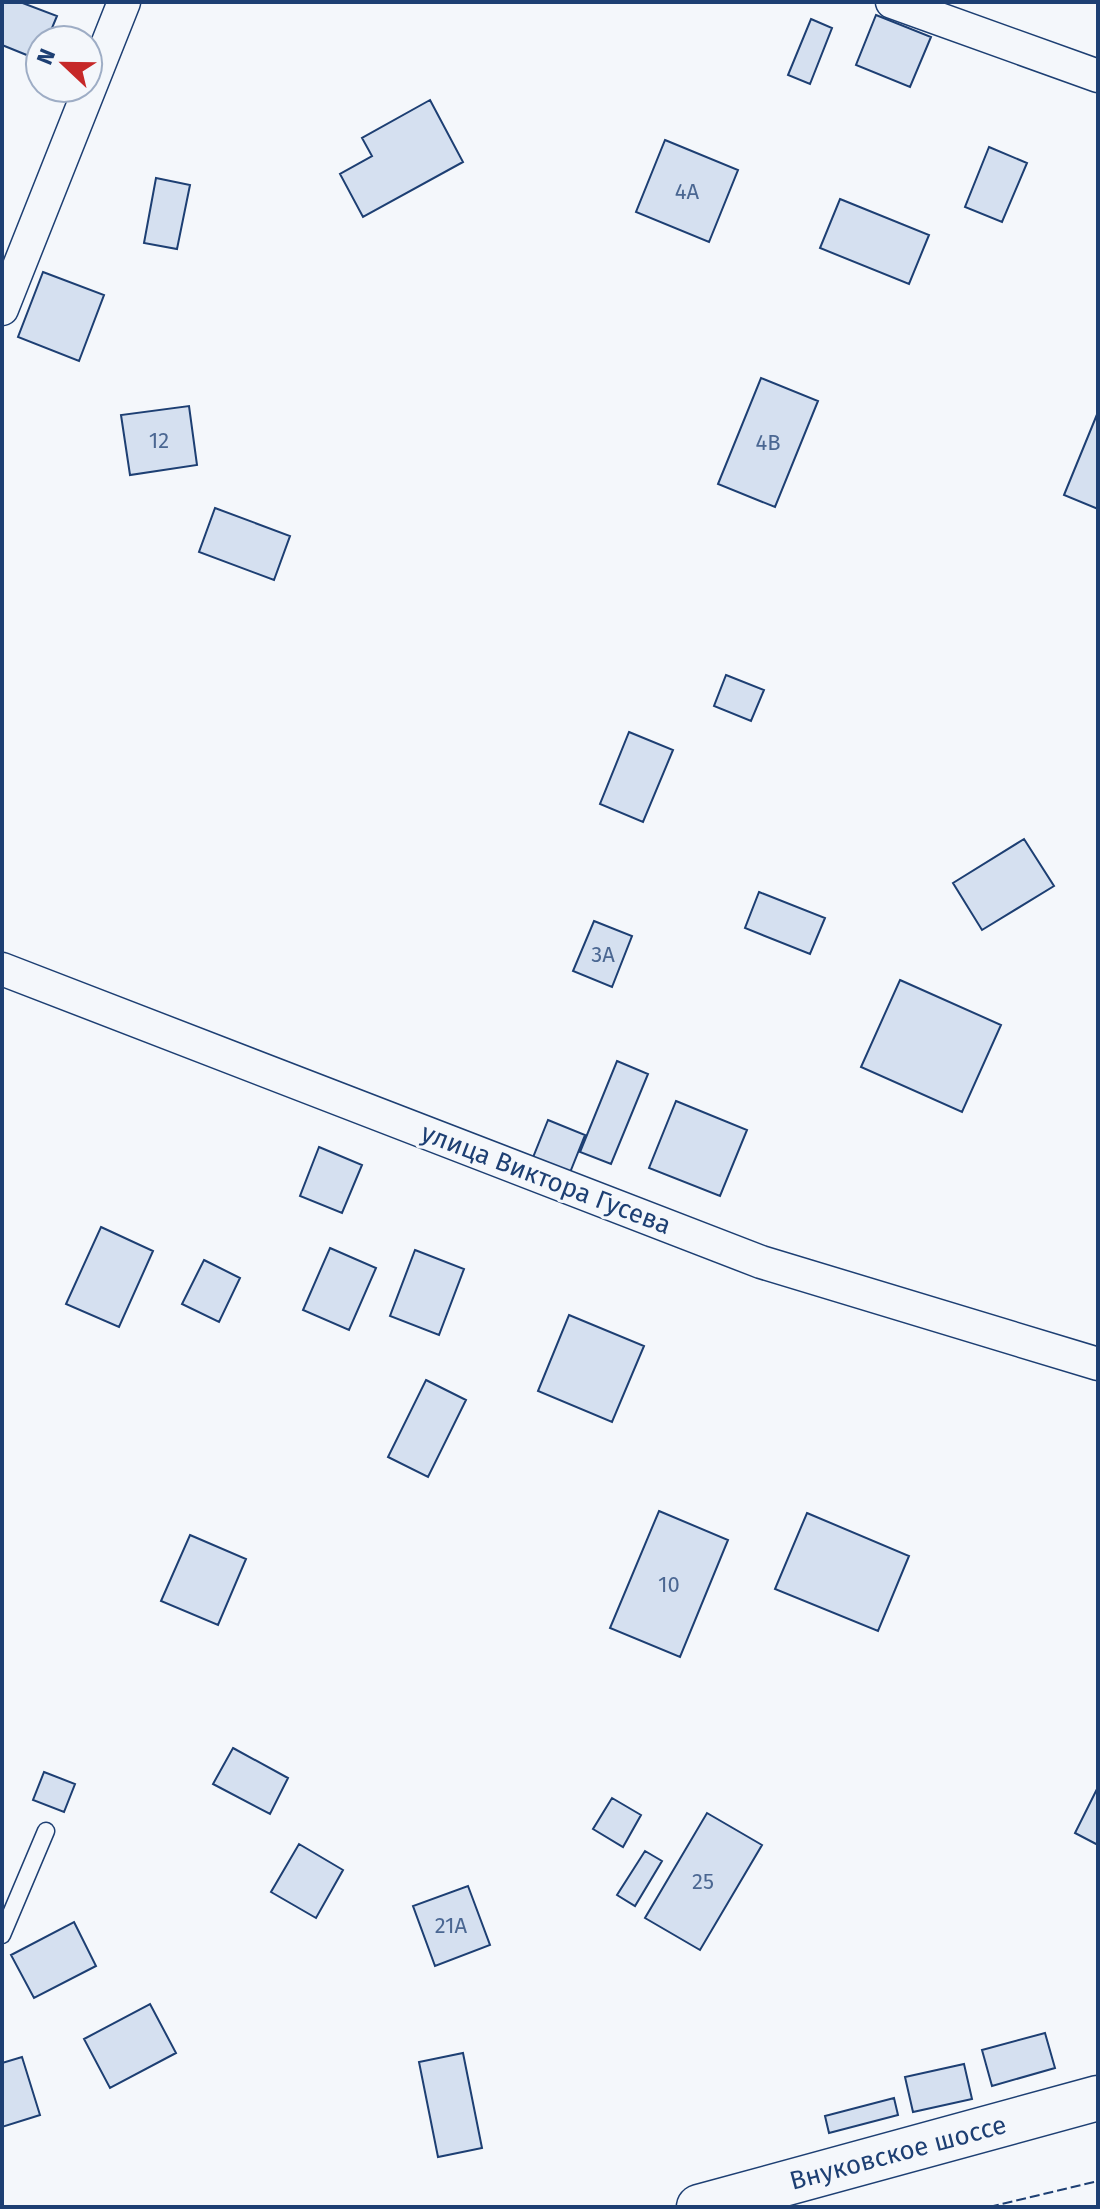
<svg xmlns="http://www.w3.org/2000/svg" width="1100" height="2209" font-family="'Fira Sans',sans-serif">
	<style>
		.building { fill: #d5e0f0; stroke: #1d3f73; stroke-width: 2 }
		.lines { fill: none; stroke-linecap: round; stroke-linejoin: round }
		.lane-casing { stroke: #1d3f73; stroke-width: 19 }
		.street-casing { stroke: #1d3f73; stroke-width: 35 }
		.secondary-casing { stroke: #1d3f73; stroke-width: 47 }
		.lane { stroke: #f4f7fb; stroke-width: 16 }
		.street { stroke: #f4f7fb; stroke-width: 32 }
		.secondary { stroke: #f4f7fb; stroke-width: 44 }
		.fence { stroke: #1d3f73; stroke-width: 2; stroke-dasharray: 10 4; stroke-linecap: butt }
		.labels { text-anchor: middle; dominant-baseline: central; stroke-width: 6; stroke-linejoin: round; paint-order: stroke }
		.number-label { font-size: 22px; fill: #4b6792 }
		.street-label { font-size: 26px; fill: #1d3f73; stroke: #f4f7fb }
	</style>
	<rect width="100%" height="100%" fill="#f4f7fb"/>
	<path class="building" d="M2 2H20L57 16 47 40H40L39 60 2 45Z
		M876 15 931 37 910 87 856 65Z
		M811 19 832 28 810 84 788 75Z
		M430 100 463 162 363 217 340 174 372 156 362 138Z
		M665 140 738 170 709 242 636 212Z
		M989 147 1027 163 1002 222 965 207Z
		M156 178 190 185 177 249 144 243Z
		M840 199 929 235 909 284 820 248Z
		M43 272 104 295 79 361 18 337Z
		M761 378 818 401 775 507 718 484Z
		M189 406 197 465 130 475 121 415Z
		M1098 412V509L1064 495Z
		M215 508 290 536 274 580 199 552Z
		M726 675 764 690 751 721 714 706Z
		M629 732 673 750 643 822 600 804Z
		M1024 839 1054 886 982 930 953 883Z
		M759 892 825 918 810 954 745 928Z
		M594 921 632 936 612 987 573 971Z
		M900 980 1001 1025 962 1112 861 1067Z
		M617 1061 648 1074 611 1164 580 1152Z
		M676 1101 747 1130 720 1196 649 1168Z
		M548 1120 585 1135 569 1175 532 1160Z
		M319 1147 362 1165 342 1213 300 1196Z
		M101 1227 153 1251 119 1327 66 1304Z
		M330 1248 376 1268 349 1330 303 1310Z
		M415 1250 464 1269 439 1335 390 1316Z
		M204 1260 240 1278 219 1322 182 1304Z
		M569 1315 644 1346 612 1422 538 1391Z
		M426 1380 466 1400 428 1477 388 1457Z
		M659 1511 728 1540 680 1657 610 1628Z
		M807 1513 909 1556 878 1631 775 1589Z
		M190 1535 246 1559 218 1625 161 1601Z
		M233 1748 288 1778 270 1814 213 1784Z
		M44 1772 75 1784 64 1812 33 1800Z
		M1098 1787V1845L1075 1833Z
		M612 1798 641 1815 623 1847 593 1829Z
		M707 1813 762 1845 700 1950 645 1918Z
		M299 1844 343 1870 316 1918 271 1892Z
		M645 1851 662 1861 635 1906 617 1895Z
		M468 1886 490 1945 435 1966 413 1906Z
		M74 1922 96 1966 34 1998 11 1955Z
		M150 2004 176 2053 110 2088 84 2039Z
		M1045 2033 1055 2068 992 2086 982 2050Z
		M463 2053 482 2148 438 2157 419 2062Z
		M22 2057 40 2115 2 2127V2063Z
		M964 2064 972 2099 913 2112 905 2077Z
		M894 2098 898 2115 829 2133 825 2116Z"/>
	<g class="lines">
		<defs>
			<path id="lane" d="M2 1935 46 1831"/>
			<path id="street" d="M892 2 1098 76
				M2 309 124 2
				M2 969 761 1262 1098 1364"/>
			<path id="secondary" d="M699 2207 1098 2098"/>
		</defs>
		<use href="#lane" class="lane-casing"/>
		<use href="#street" class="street-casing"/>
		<use href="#secondary" class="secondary-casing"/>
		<use href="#lane" class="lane"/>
		<use href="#street" class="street"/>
		<use href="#secondary" class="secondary"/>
		<path class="fence" d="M989 2207 1098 2181"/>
	</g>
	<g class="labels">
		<g class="number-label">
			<text x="687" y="191">4А</text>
			<text x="159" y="440">12</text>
			<text x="768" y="442">4В</text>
			<text x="603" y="954">3А</text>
			<text x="669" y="1584">10</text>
			<text x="703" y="1881">25</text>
			<text x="451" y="1925">21А</text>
		</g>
		<g class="street-label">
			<text transform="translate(546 1179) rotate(21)">улица Виктора Гусева</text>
			<text transform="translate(898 2153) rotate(-15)">Внуковское шоссе</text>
		</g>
	</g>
	<rect width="1100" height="2209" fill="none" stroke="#1d3f73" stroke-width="8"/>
	<g transform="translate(64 64) rotate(292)"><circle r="38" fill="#f4f7fb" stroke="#9eadc5" stroke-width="2"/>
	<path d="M0-6L14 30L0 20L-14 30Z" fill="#c62828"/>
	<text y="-12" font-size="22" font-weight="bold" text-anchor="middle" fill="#1d3f73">N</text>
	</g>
</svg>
